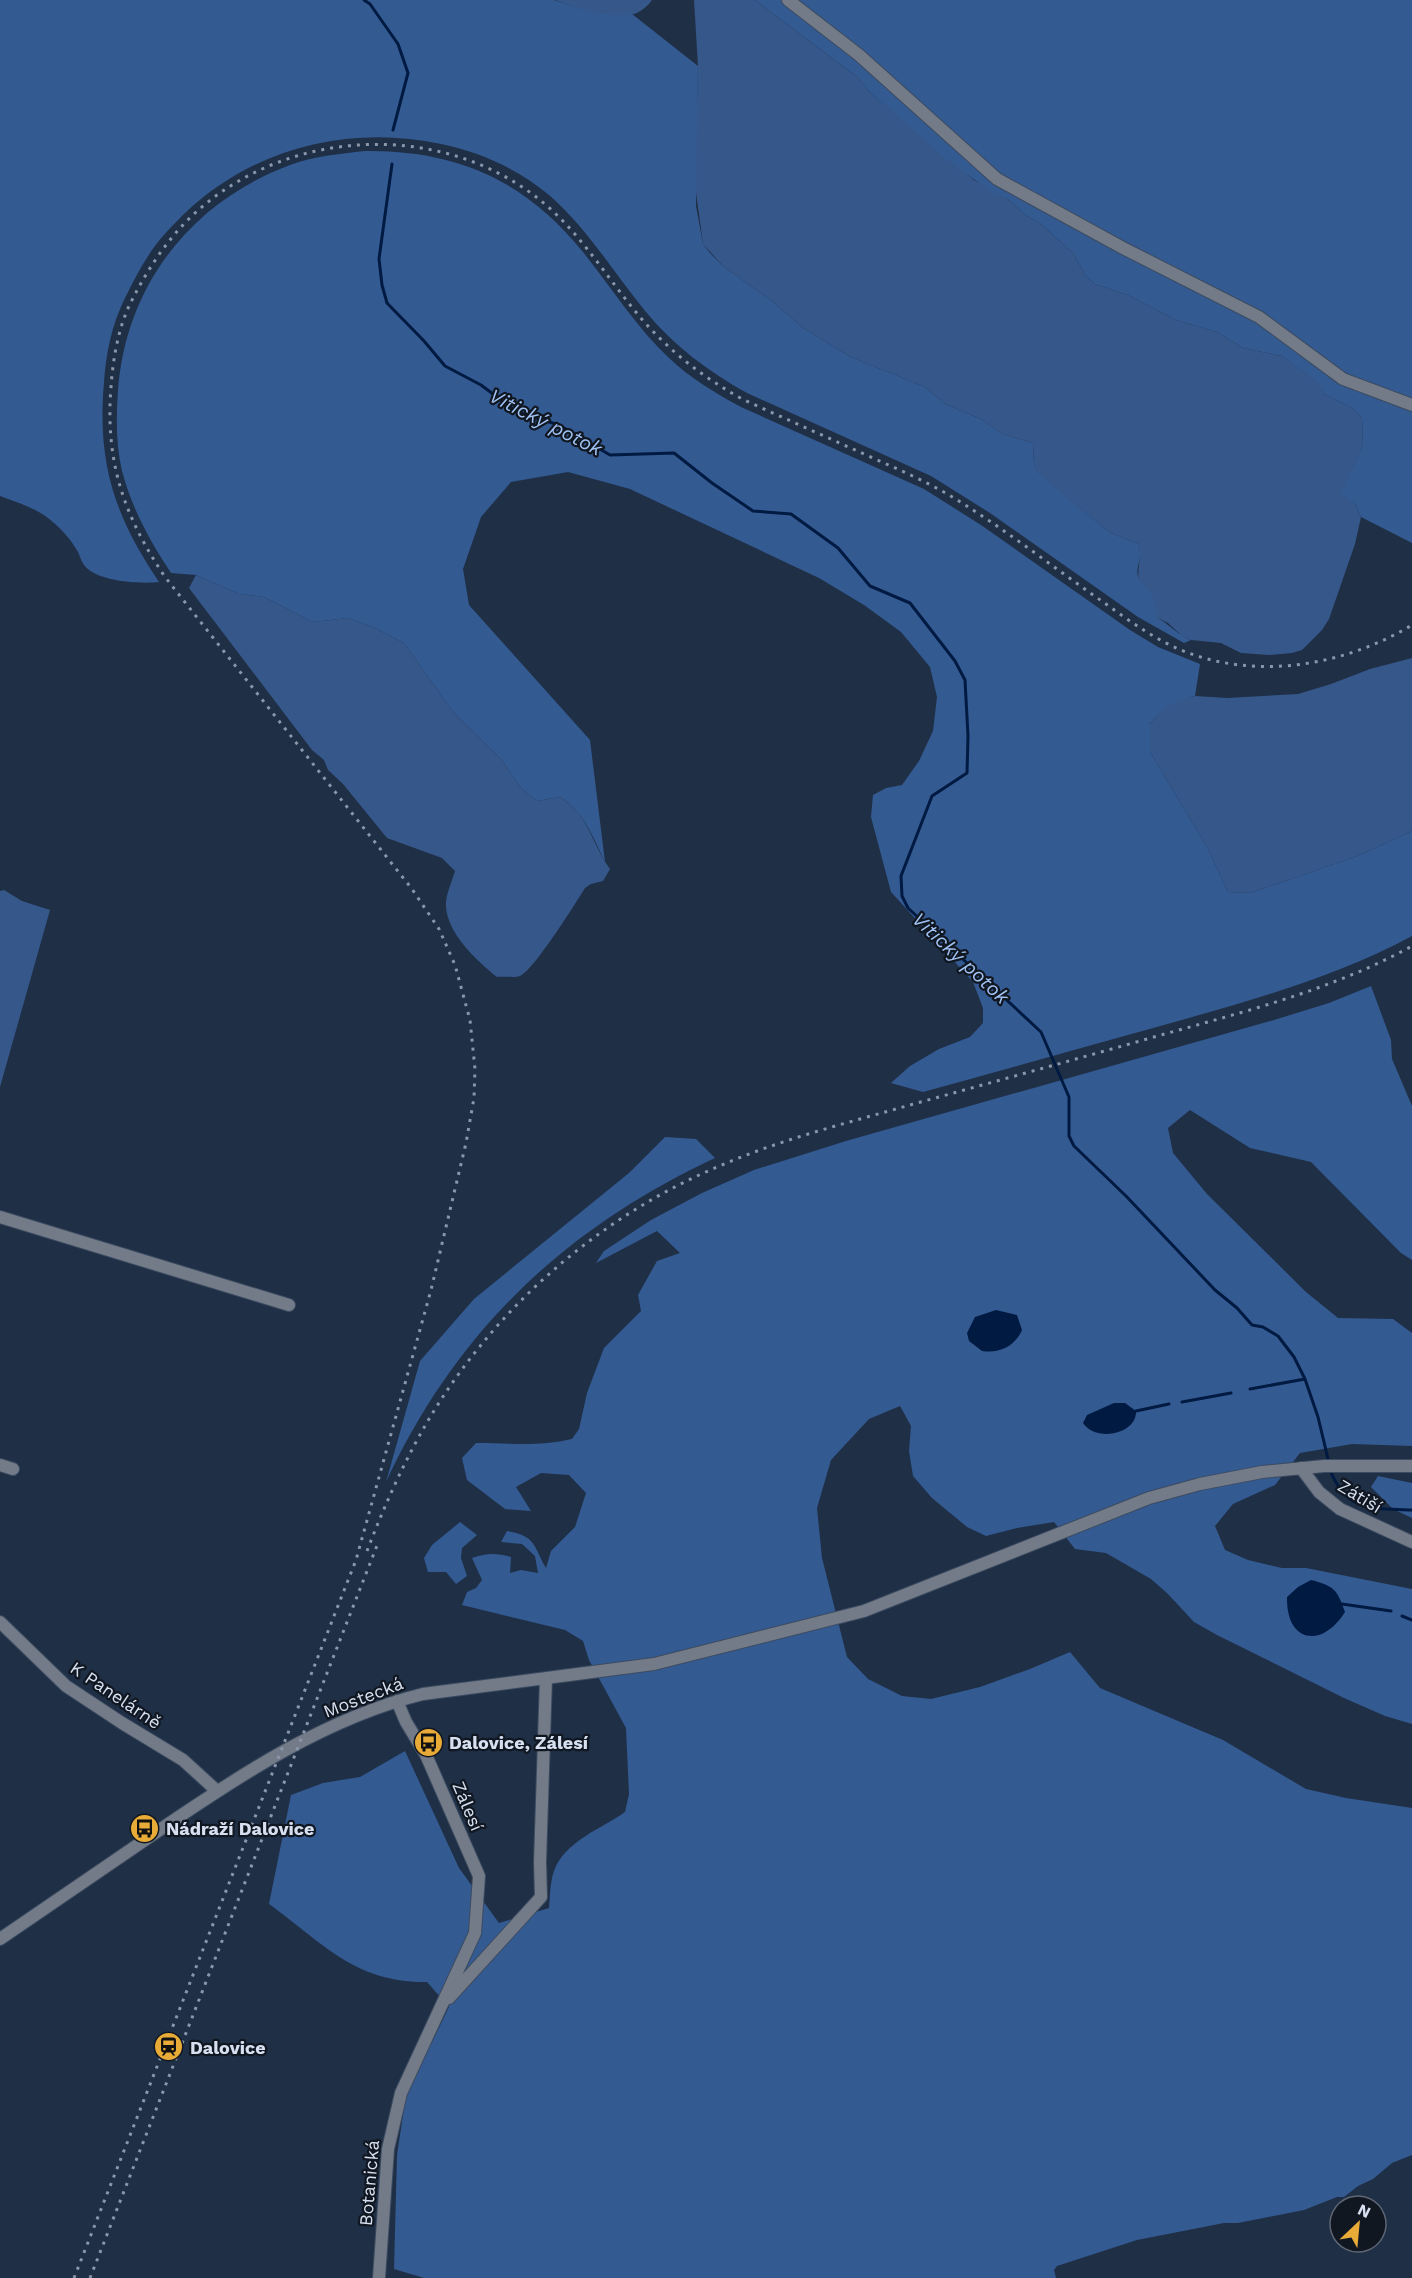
<svg xmlns="http://www.w3.org/2000/svg" width="1412" height="2278" font-family="'Work Sans',sans-serif">
	<style>
		.green { fill: #365789 }
		.forest { fill: #345a92 }
		.water { fill: #011a42 }
		.lines { fill: none; stroke-linecap: round; stroke-linejoin: round }
		.stream { stroke: #011a42; stroke-width: 3 }
		.minor-casing { stroke: #3c4b61; stroke-width: 14 }
		.minor { stroke: #727b87; stroke-width: 12 }
		.rail { stroke: #8a96a9; stroke-width: 3; stroke-dasharray: 3 6; stroke-linecap: butt }
		.labels { text-anchor: middle; dominant-baseline: central; stroke-width: 4.5; stroke-linejoin: round; paint-order: stroke }
		.street-label { font-size: 18px; fill: #d6e0f0; stroke: #101721 }
		.poi-label { font-size: 18px; font-weight: bold; fill: #d6e0f0; stroke: #101721; text-anchor: start }
		.water-label { font-size: 20px; font-style: italic; fill: #a0c2f3; stroke: #101721 }
	</style>
	<rect width="100%" height="100%" fill="#1f2f46"/>
	<path class="green" d="M555 0H652C630 32 582 10 555 0Z
		M694 0H755L857 77 870 92 974 180 1008 199 1027 216 1040 223 1073 253 1086 276 1095 284 1128 295 1176 320 1217 332 1243 348 1282 356 1320 383 1324 394 1352 408 1362 418 1363 446 1343 492 1355 503 1361 517 1355 544 1329 619 1322 630 1302 650 1292 653 1269 655 1241 653 1221 643 1191 640 1182 636 1168 623 1158 618C1151 604 1154 594 1140 584 1135 570 1143 558 1138 544L1109 532 1036 472 1034 464 1033 443 1002 434 981 419 945 404 925 387 853 358 829 344 802 327 773 302 723 266 703 244 695 185 698 66Z
		M196 575 239 594 264 597 313 622 348 618 375 628 404 643 453 712 501 759 521 788 537 801 560 797C590 816 591 843 610 869L603 881 591 884 585 888C575 904 534 970 520 976 515 978 503 976 497 977 477 961 444 931 446 902 447 892 452 881 455 871L442 858 387 838 343 784 328 770 324 760 312 750 189 588Z
		M1412 658V831L1358 856 1250 893 1228 892 1208 849 1150 752V724L1165 706 1179 699 1195 696 1227 698 1298 694 1331 684 1370 669Z
		M4 890 22 901 50 910 0 1087V891Z"/>
	<path class="forest" d="M0 0H554C580 9 604 18 632 14L698 66 696 206 703 244 710 253 723 266 773 302 802 327 829 344 853 358 925 387 945 404 981 419 1002 434 1033 443 1034 464 1037 472 1109 532 1138 544C1144 559 1135 565 1138 576 1140 587 1151 589 1154 599 1156 606 1155 611 1158 618 1170 625 1178 635 1191 640L1184 643 1138 617 990 513 931 476 747 393C709 372 674 346 646 312 613 272 588 229 549 195 518 169 480 152 441 144 349 124 253 148 184 214 173 225 161 237 152 250 141 266 133 282 125 298 112 324 106 353 104 382 97 463 114 515 159 582 140 584 97 582 84 565 81 561 80 556 78 552 72 541 63 531 54 523 39 509 19 503 0 496Z
		M755 0H1412V543L1361 517 1355 503 1341 494 1363 446 1362 418 1352 408 1324 394 1319 383 1282 356 1243 348 1217 332 1176 320 1128 295 1095 284 1086 276 1073 253 1040 223 1027 216 1008 199 992 192 952 164 870 92 857 77Z
		M365 151C457 150 526 181 583 252 612 288 636 327 669 358 690 378 715 393 741 407L924 489 981 525 1130 630 1158 647 1200 664 1195 696C1174 700 1164 707 1150 724V752L1208 849 1228 892 1250 893 1358 856 1412 831V936C1334 978 1249 1001 1164 1025 1084 1047 1003 1070 923 1092L891 1083 910 1066 939 1049 970 1037 983 1023V1008L973 982 891 892 871 817 873 795 886 788 902 785 919 761 933 731 937 697 930 667 901 632 864 605 819 578 630 489 568 472 511 482 481 517 463 569 469 605 590 740 605 862C593 837 584 812 560 797L537 801 521 788 501 759 453 712 404 643 375 628 348 618 313 622 264 597 239 594 196 575 171 573C150 541 132 509 122 471 116 445 116 417 118 390 126 285 191 202 290 165 313 156 340 154 365 151Z
		M1371 986 1391 1040 1392 1059 1412 1106V1260L1401 1253 1311 1162 1250 1148 1190 1110 1168 1128 1173 1153 1207 1194 1306 1292 1338 1318 1393 1319 1412 1333V1446L1352 1444 1300 1453 1275 1485 1233 1504 1215 1526 1225 1550 1248 1560 1282 1568H1306L1412 1589V1724L1385 1716 1344 1698 1217 1635 1194 1622 1167 1593 1151 1579 1106 1553 1075 1549 1054 1522 1017 1528 986 1536 967 1527 932 1498 913 1476 909 1451 911 1426 900 1406 869 1419 831 1460 817 1508 822 1558 847 1657 868 1679 902 1696 931 1699 980 1687 1030 1669 1070 1652 1100 1688 1223 1740 1306 1789 1346 1798 1412 1808V2155L1392 2163 1373 2179 1358 2186 1344 2197H1337L1304 2210 1238 2223H1224L1137 2240 1057 2266 1054 2270 1056 2278H424L394 2269 397 2155 406 2095 449 2007 427 1982C355 1983 323 1943 269 1904L291 1795 323 1783 360 1777 405 1751 459 1868 499 1923 549 1908C550 1897 550 1882 554 1871 565 1841 601 1829 625 1812L629 1794 626 1728 589 1660 583 1641 565 1630 462 1605 467 1592 476 1588 482 1580 472 1558C487 1553 496 1553 511 1557L510 1573 521 1570 538 1573 535 1556 522 1544 501 1542 507 1531C536 1536 533 1545 546 1568L551 1551 575 1527 586 1493 569 1475 541 1473 516 1487 531 1511 505 1509 467 1480 462 1458 476 1443C510 1443 538 1447 572 1439L579 1429 587 1393 604 1348 641 1311 638 1295 657 1261 680 1253 657 1231 596 1263 604 1251 651 1220 702 1193 754 1170 846 1141 1274 1020 1329 1003Z
		M665 1137 696 1139 715 1158C564 1229 457 1330 386 1482L420 1361 474 1299 629 1173Z
		M1378 1476 1412 1483V1518L1393 1509 1371 1487Z
		M460 1522 477 1535 462 1548 461 1558 467 1576 456 1584 446 1572H428L424 1558 432 1545Z"/>
	<path class="water" d="M996 1310 1017 1315 1022 1330C1015 1346 1000 1354 982 1351L969 1341 967 1333 975 1317Z
		M1114 1403H1125L1136 1411C1137 1435 1095 1442 1083 1423L1087 1415Z
		M1311 1580C1334 1586 1337 1589 1345 1612 1322 1649 1286 1643 1287 1597L1298 1587Z"/>
	<g class="lines">
		<path class="stream" d="M364 0 370 4 398 44 408 73 393 130
			M392 164 379 259 382 285 387 303 424 341 445 366 481 385 517 412 559 425 610 455 674 453 712 483 753 511 791 514 838 548 870 586 910 603 955 661 965 680 968 736 967 773 932 796 901 876 902 896 908 908 1041 1032 1069 1097V1136L1074 1146 1126 1196 1215 1290 1237 1308 1252 1325 1263 1327 1278 1336 1294 1357 1305 1379 1318 1417 1329 1463
			M1250 1389 1305 1379
			M1182 1402 1231 1393
			M1136 1411 1169 1404
			M1330 1470C1347 1513 1373 1508 1412 1510
			M1342 1604 1391 1611
			M1402 1616 1412 1620"/>
		<defs>
			<path id="minor" d="M788 0 859 55 997 179 1123 248 1259 317 1343 379 1412 405
				M0 1217 289 1305
				M0 1465 13 1469
				M1301 1468 1319 1492 1340 1509 1412 1542
				M0 1622 66 1686 122 1723 183 1760 217 1791
				M0 1939C53 1903 105 1867 158 1831 240 1775 326 1718 423 1694L654 1664 864 1611 1149 1498 1200 1484 1262 1472 1324 1466H1412
				M449 1998 541 1897 540 1862 546 1678
				M379 2278 388 2149 401 2093 475 1933 479 1876 426 1755 406 1722 397 1701"/>
		</defs>
		<use href="#minor" class="minor-casing"/>
		<use href="#minor" class="minor"/>
		<path class="rail" d="M367 1551C385 1504 406 1457 432 1414 499 1304 603 1214 722 1165 782 1139 847 1123 910 1105 993 1082 1077 1059 1161 1035 1247 1011 1334 989 1412 946
			M74 2278 356 1560 431 1290 466 1143 474 1098 475 1069 470 1020 455 965 439 929 412 889 165 577C124 516 105 462 111 387 113 359 118 329 130 304 147 270 167 239 195 213 288 128 440 120 540 200 580 232 607 278 640 317 670 352 704 378 744 400 784 418 824 436 864 454 895 468 926 481 954 498 1003 528 1049 564 1096 597 1123 616 1150 637 1181 650 1256 681 1344 666 1412 625
			M90 2278 378 1543"/>
	</g>
	<defs>
		<symbol id="bus-disc" viewBox="-11 -11 22 22"><circle r="9.5" fill="#e9ab38" stroke="#101721"/><path d="M-5-6H5V4H4V6H2V4H-2V6H-4V4H-5ZM-3.5-4V0h7V-4ZM-3.5 1.2v1.5H-2V1.2ZM2 1.2v1.5H3.5V1.2Z" fill="#111"/></symbol>
		<symbol id="station-disc" viewBox="-11 -11 22 22"><circle r="9.5" fill="#e9ab38" stroke="#101721"/><path d="M-3-6H3Q5-6 5-4V2Q5 4 3 4L4.5 6H3L1.5 4h-3L-3 6H-4.5L-3 4Q-5 4-5 2V-4Q-5-6-3-6ZM-3.5-4v3h7v-3ZM-3.5 1v1.5H-2V1ZM2 1v1.5H3.5V1Z" fill="#111"/></symbol>
	</defs>
	<g fill-rule="evenodd">
		<use href="#bus-disc" x="412" y="1726" width="33" height="33"/>
		<use href="#bus-disc" x="128" y="1812" width="33" height="33"/>
		<use href="#station-disc" x="152" y="2030" width="33" height="33"/>
	</g>
	<g class="labels">
		<g class="street-label">
			<text transform="translate(1360 1496) rotate(31)">Zátiší</text>
			<text transform="translate(116 1695) rotate(34)">K Panelárně</text>
			<text transform="translate(363 1697) rotate(-21)">Mostecká</text>
			<text transform="translate(468 1806) rotate(67)">Zálesí</text>
			<text transform="translate(369 2183) rotate(-85)">Botanická</text>
		</g>
		<g class="poi-label">
			<text x="449" y="1742">Dalovice, Zálesí</text>
			<text x="166" y="1828">Nádraží Dalovice</text>
			<text x="190" y="2047">Dalovice</text>
		</g>
		<g class="water-label">
			<text transform="translate(546 422) rotate(27)">Vitický potok</text>
			<text transform="translate(961 958) rotate(43)">Vitický potok</text>
		</g>
	</g>
	<g transform="translate(1358 2224) rotate(26)"><circle r="28" fill="#101721" stroke="#5f6774" stroke-width="1.5"/>
	<path d="M0-4.5L10 22L0 15L-10 22Z" fill="#e9ab38"/>
	<text y="-9" font-size="16" font-weight="bold" text-anchor="middle" fill="#d6e0f0">N</text>
	</g>
</svg>
